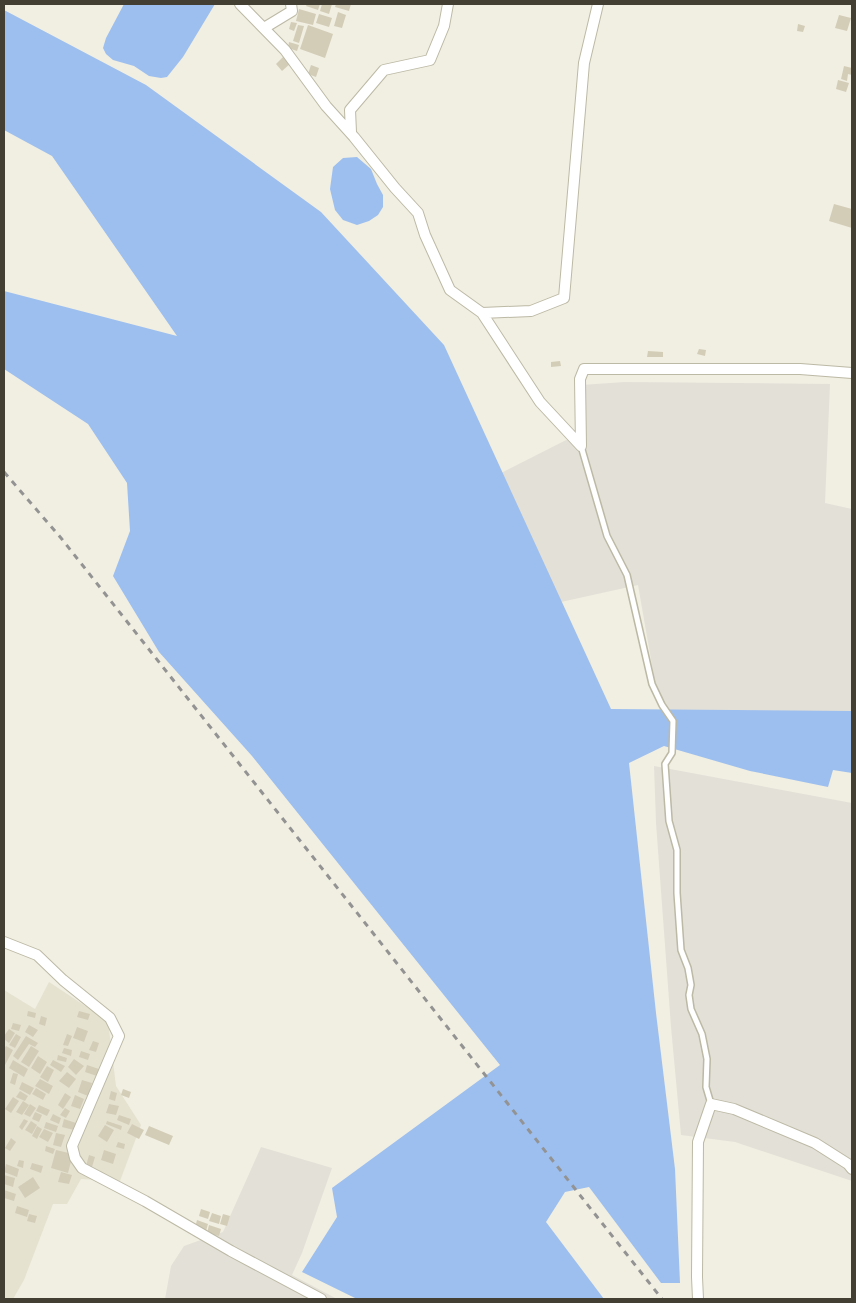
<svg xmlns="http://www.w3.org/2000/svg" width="856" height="1303" font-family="Montserrat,sans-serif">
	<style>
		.residential { fill: #e5e2d0 }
		.industrial { fill: #e3e0d8 }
		.water { fill: #9dbfef }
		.building { fill: #d3cdb8 }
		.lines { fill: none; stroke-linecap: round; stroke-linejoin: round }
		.service-casing { stroke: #bcb9a5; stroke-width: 8 }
		.minor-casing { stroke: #bcb9a5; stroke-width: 12 }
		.service { stroke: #fff; stroke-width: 5 }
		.minor { stroke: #fff; stroke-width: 10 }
		.rail { stroke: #939393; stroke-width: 3; stroke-dasharray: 6 6; stroke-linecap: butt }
	</style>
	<rect width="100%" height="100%" fill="#f1efe2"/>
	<path class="residential" d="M49 982 108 1021 116 1086 141 1125 120 1181 81 1179 67 1204H53L24 1280 13 1299H4V990L35 1009Z"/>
	<path class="industrial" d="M625 382 830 384 825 503 852 509V711L661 717 638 585 561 602 501 473 576 435 581 385Z
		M654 766 852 803V1181L735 1142 681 1135 671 1027 656 823Z
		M261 1147 332 1168 302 1253 292 1275 337 1299H165L171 1266 184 1246 223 1232Z"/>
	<path class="water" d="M124 4H215L183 57 167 77 161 78 149 76 134 66 113 60 106 54 103 48 106 38Z
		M4 10 146 85 321 212 444 345 611 709 852 711V773L833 770 828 787 750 771 664 746 629 763 656 1013 675 1169 680 1283H661L589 1187 565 1192 546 1222 604 1299H357L302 1272 337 1217 332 1188 500 1065 252 756 159 652 113 576 130 531 127 483 88 424 4 369V291L177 336 52 156 4 130Z
		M357 157 371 169 377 184 383 195V207L378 215 369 221 357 225 343 220 335 210 330 189 333 167 343 158Z"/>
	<path class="building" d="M307 4H320L318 10 306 6Z
		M322 4H332L329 14 320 11Z
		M336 4H351L349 11 335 7Z
		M299 9 316 14 313 25 296 21Z
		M338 12 346 15 342 28 334 26Z
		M319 14 332 18 329 27 316 23Z
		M839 15 851 18 847 31 835 28Z
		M291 22 297 23 294 31 289 29Z
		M798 24 805 26 803 32 797 31Z
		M298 25 304 26 299 43 293 41Z
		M308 25 333 34 325 58 300 49Z
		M289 42 299 45 297 51 288 48Z
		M284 56 291 63 282 71 276 64Z
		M311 65 319 68 316 77 308 74Z
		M844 66 852 68V75L848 74 847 81 841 79Z
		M838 80 849 83 846 92 836 89Z
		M834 204 852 209V228L829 221Z
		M699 349 706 350 705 356 697 354Z
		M648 351 663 352V357H647Z
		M560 361 561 366 551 367V362Z
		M28 1011 36 1013 35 1018 27 1016Z
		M79 1011 90 1014 88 1020 77 1017Z
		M41 1016 47 1018 45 1026 39 1024Z
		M13 1023 21 1025 19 1031 11 1029Z
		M29 1025 38 1030 33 1037 25 1032Z
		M77 1027 88 1031 84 1042 73 1038Z
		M9 1029 15 1033 9 1043 4 1039V1036Z
		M16 1034 21 1037 15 1048 9 1045Z
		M67 1034 72 1036 68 1046 63 1045Z
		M26 1036 38 1043 35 1047 29 1044 18 1060 13 1056Z
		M93 1041 99 1043 96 1052 89 1050Z
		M6 1046 13 1050 5 1065 4 1049Z
		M31 1046 39 1051 29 1067 21 1062Z
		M64 1048 72 1050 71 1056 62 1053Z
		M81 1051 90 1054 88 1060 79 1057Z
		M58 1055 67 1058 66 1062 57 1060Z
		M38 1056 47 1062 40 1074 31 1068Z
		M74 1059 84 1066 76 1075 68 1067Z
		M13 1060 28 1069 24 1077 9 1068Z
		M53 1060 65 1066 61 1072 50 1065Z
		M87 1065 99 1069 97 1076 85 1072Z
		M47 1066 54 1070 48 1082 40 1077Z
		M67 1072 76 1079 69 1088 59 1081Z
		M13 1073 18 1074 15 1085 10 1083Z
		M40 1079 53 1086 49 1094 35 1086Z
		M82 1080 92 1083 88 1096 78 1092Z
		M22 1082 34 1088 30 1095 19 1089Z
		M36 1088 46 1094 43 1100 32 1094Z
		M123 1089 131 1092 129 1098 121 1095Z
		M20 1091 28 1096 25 1101 16 1097Z
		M111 1091 117 1093 115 1101 109 1099Z
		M65 1093 71 1097 63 1109 58 1105Z
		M75 1095 84 1099 80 1109 71 1106Z
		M13 1097 19 1101 11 1113 5 1109Z
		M23 1101 29 1105 22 1115 16 1112Z
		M30 1104 36 1108 30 1117 24 1114Z
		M109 1104 119 1106 116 1115 106 1113Z
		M39 1105 50 1110 47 1116 36 1111Z
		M65 1108 70 1111 66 1118 60 1115Z
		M35 1112 42 1115 39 1122 32 1119Z
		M53 1114 61 1118 59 1124 50 1120Z
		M119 1115 131 1119 129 1125 117 1120Z
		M24 1119 28 1121 22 1130 19 1127Z
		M64 1119 76 1123 74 1130 62 1127Z
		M31 1121 37 1125 32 1134 25 1130Z
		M107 1121 122 1126 121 1130 106 1124Z
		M46 1122 58 1126 56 1132 44 1128Z
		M132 1124 144 1130 139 1139 127 1133Z
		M105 1125 114 1130 107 1142 98 1136Z
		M37 1126 42 1129 37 1139 32 1136Z
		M149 1126 173 1136 169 1145 145 1135Z
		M44 1129 53 1133 48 1142 39 1137Z
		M56 1133 65 1135 61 1147 53 1145Z
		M11 1138 16 1142 10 1151 5 1148Z
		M118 1142 125 1144 124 1149 116 1147Z
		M46 1146 55 1149 53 1154 45 1151Z
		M56 1150 73 1154 68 1173 51 1168Z
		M104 1150 116 1154 113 1164 101 1160Z
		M89 1155 95 1157 92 1167 86 1166Z
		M19 1160 24 1161 23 1168 17 1166Z
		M32 1163 43 1166 41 1173 30 1169Z
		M6 1164 19 1169 17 1177 4 1172Z
		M61 1172 72 1175 69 1184 58 1182Z
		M4 1175 15 1178 13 1187 4 1184Z
		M33 1177 40 1188 25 1198 18 1187Z
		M4 1190 16 1194 14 1201 4 1198Z
		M17 1206 29 1210 27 1217 15 1213Z
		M201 1209 210 1212 208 1219 199 1216Z
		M212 1213 221 1216 219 1224 209 1221Z
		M29 1214 37 1216 35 1223 27 1221Z
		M223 1214 230 1216 227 1226 220 1224Z
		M197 1220 208 1224 206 1231 195 1228Z
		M209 1225 221 1229 219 1236 207 1233Z"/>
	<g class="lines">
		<defs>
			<path id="service" d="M581 446 607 536 627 575 652 684 662 705 673 721 672 753 665 764 669 821 677 850V893L681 950 688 968 691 985 689 995 691 1009 702 1034 707 1059 706 1087 711 1104"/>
			<path id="minor" d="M240 4 285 50 326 106 354 137 395 188 418 213 425 235 450 290 482 313 540 402 581 446
				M264 28 292 11 291 4
				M351 132 350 110 384 70 430 60 444 26 448 4
				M482 313 531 311 564 298 584 63 598 4
				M581 446 580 379 584 369H800L852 373
				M4 942 37 955 63 980 110 1018 119 1036 72 1146 75 1158 82 1168 145 1201 231 1251 321 1299
				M698 1299 697 1277 698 1142 711 1104 734 1109 815 1143 848 1164 852 1169"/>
		</defs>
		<use href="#service" class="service-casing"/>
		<use href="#minor" class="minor-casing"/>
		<use href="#service" class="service"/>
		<use href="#minor" class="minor"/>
		<path class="rail" d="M4 472 61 538 662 1299"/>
	</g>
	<rect width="856" height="1303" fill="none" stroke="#433f33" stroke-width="10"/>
</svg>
